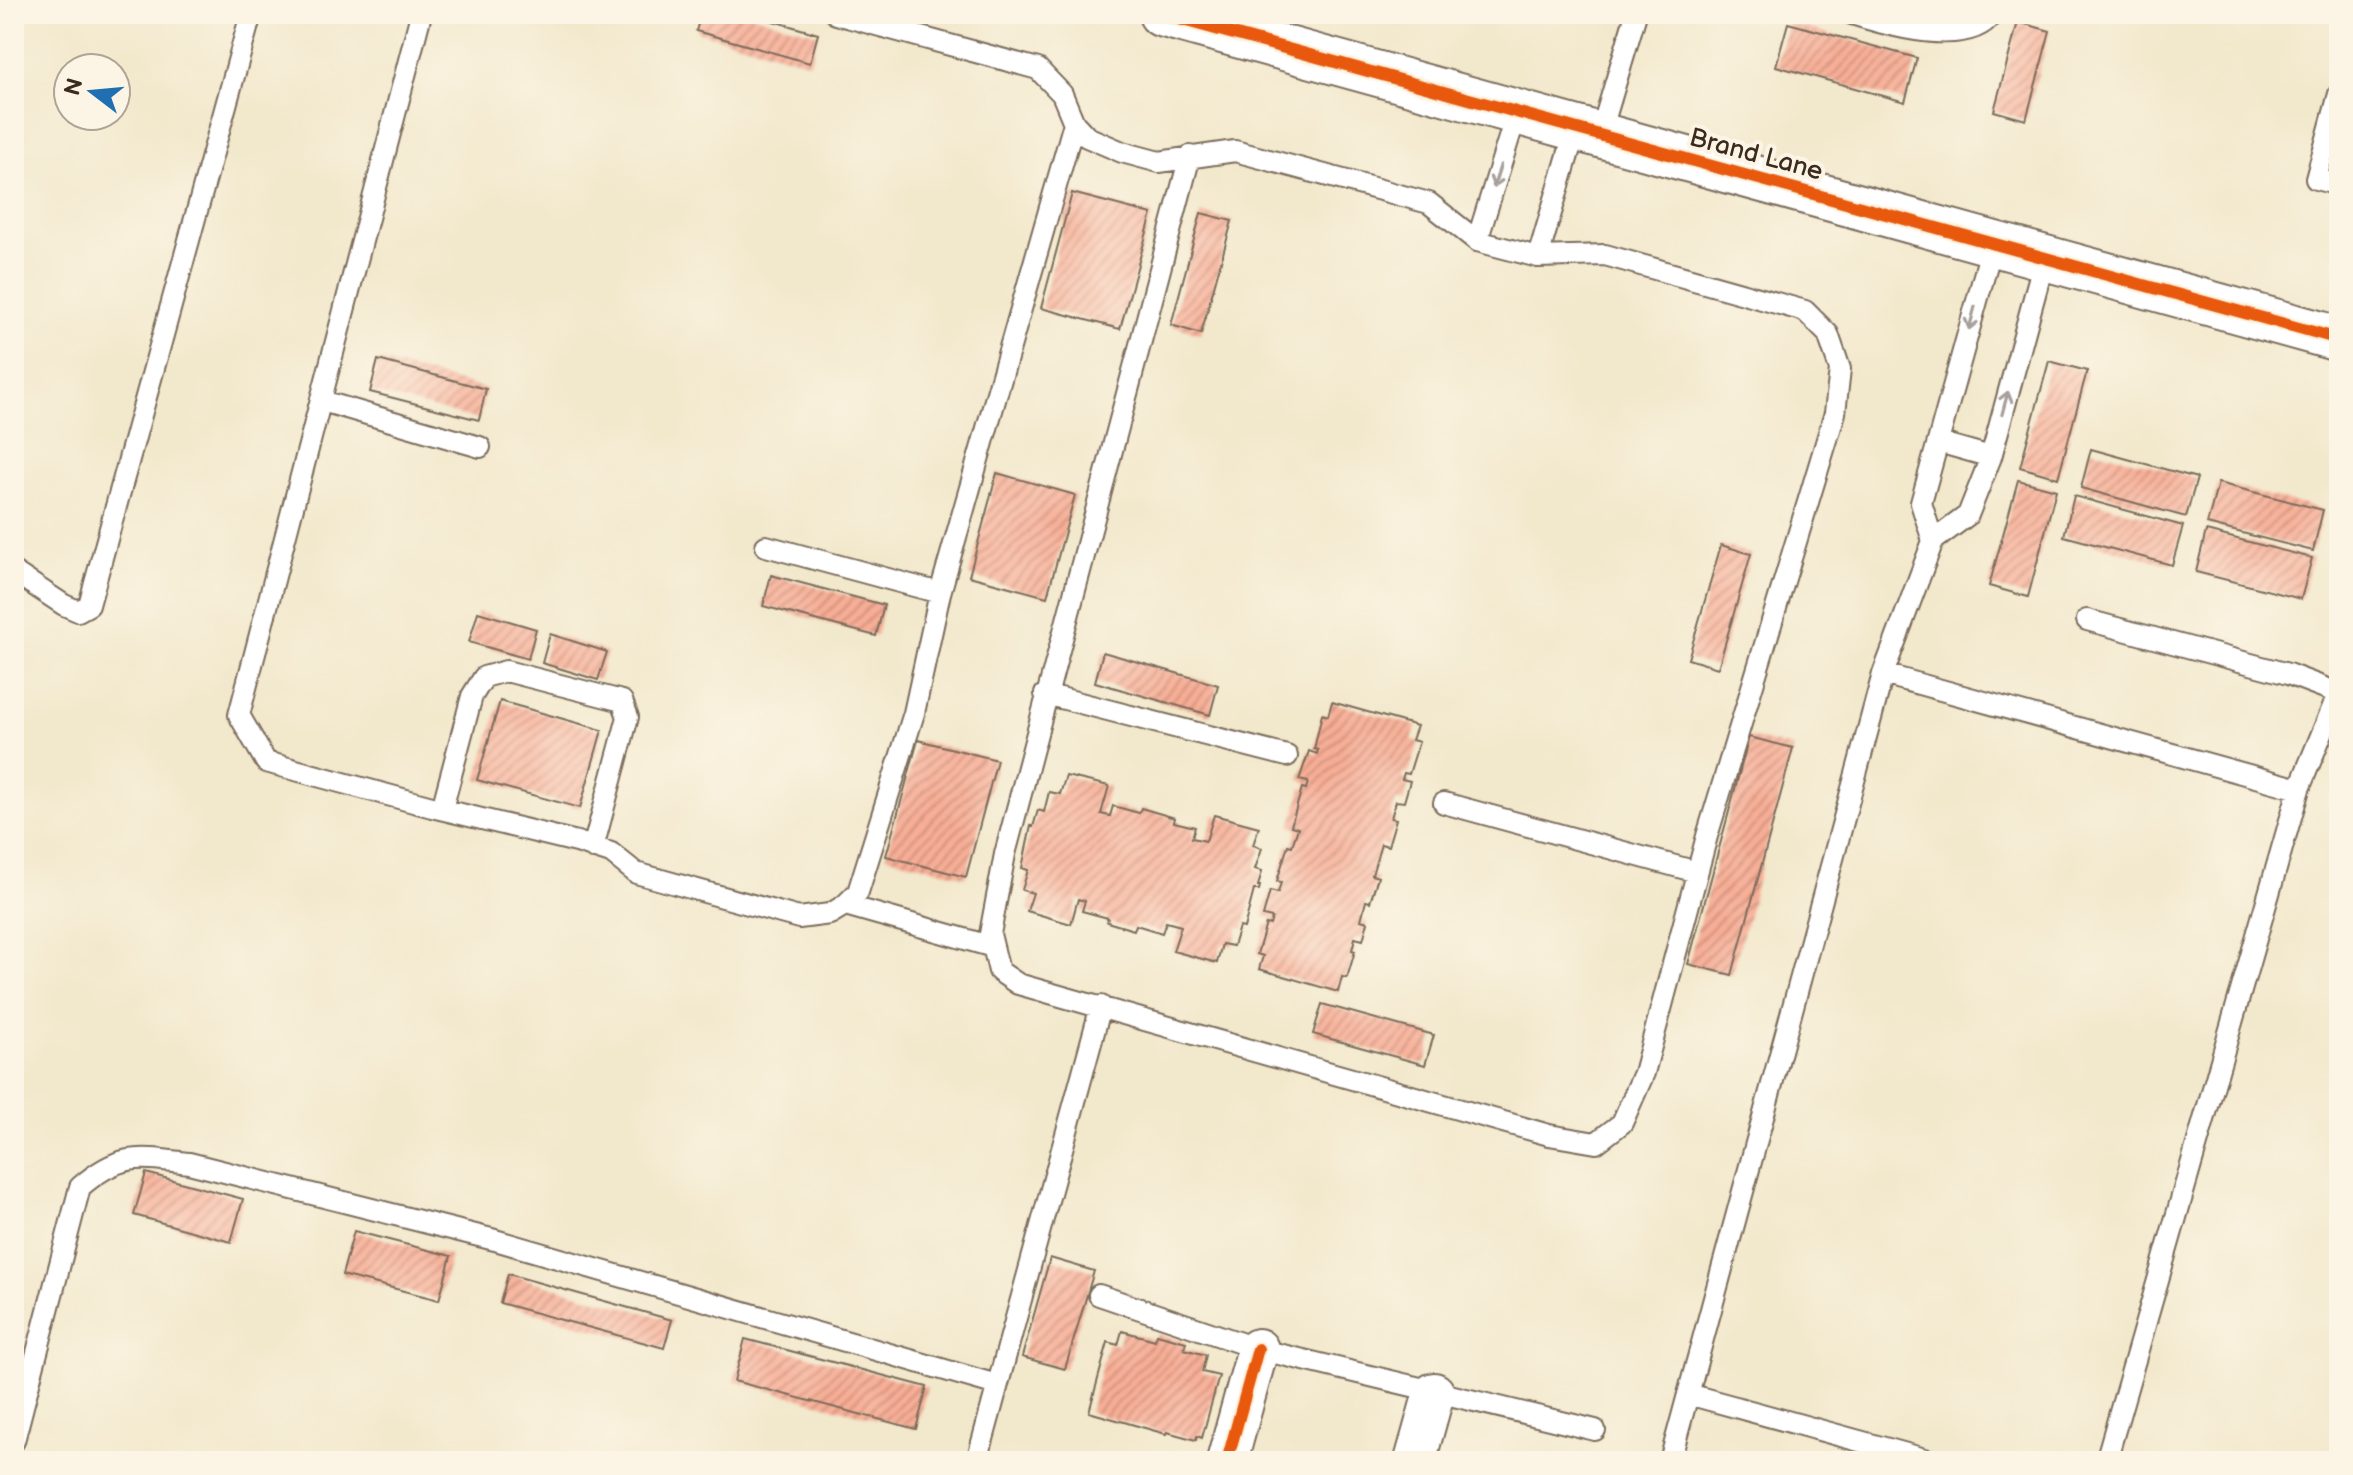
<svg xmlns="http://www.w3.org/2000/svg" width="2353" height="1475" font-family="'Balsamiq Sans',sans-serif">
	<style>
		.building { fill: url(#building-hatch) }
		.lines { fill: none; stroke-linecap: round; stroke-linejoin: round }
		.service-casing { stroke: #7b6c5b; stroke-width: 24 }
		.minor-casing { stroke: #7b6c5b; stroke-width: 44 }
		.tertiary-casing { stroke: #7b6c5b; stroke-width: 48 }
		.service { stroke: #fff; stroke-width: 20 }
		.minor { stroke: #fff; stroke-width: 40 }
		.tertiary { stroke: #fff; stroke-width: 44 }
		.cycleway-casing { stroke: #fcf5e5; stroke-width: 17 }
		.cycleway { stroke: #e8590c; stroke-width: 12 }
		.oneway { stroke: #a79f9a }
		.labels { text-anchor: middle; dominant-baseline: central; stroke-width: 8; stroke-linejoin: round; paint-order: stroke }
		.street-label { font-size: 26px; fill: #3b2a1e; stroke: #fcf5e5 }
	</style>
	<defs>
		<pattern id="building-hatch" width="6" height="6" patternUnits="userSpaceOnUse" patternTransform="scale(2)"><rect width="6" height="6" fill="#f8ae96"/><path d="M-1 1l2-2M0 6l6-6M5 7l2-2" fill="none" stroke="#ca8e7a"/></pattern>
	</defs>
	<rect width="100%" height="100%" fill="#fcf5e5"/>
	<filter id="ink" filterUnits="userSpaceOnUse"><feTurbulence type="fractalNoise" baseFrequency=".0125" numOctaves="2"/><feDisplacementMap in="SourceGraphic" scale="16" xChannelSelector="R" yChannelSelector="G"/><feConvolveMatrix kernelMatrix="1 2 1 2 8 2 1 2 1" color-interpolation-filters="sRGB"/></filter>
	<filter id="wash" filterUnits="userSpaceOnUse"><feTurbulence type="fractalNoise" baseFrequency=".006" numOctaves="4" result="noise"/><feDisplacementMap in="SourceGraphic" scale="32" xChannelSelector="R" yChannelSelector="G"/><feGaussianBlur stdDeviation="1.8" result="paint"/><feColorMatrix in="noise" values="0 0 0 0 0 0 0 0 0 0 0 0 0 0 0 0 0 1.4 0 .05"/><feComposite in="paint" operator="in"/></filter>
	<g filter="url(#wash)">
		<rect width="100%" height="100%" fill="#f2e8cc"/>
		<g id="blocks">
			<path class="building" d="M701 14H749L818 34 810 63 696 31Z
				M2018 22 2050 31 2026 120 1994 111Z
				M1788 23 1917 58 1905 102 1776 66Z
				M1072 193 1152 214 1120 329 1041 308Z
				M1201 213 1232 221 1201 334 1171 325Z
				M378 360 486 389 479 420 370 392Z
				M2049 361 2087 371 2058 478 2020 467Z
				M2091 449 2197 478 2186 517 2081 488Z
				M997 473 1075 495 1047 597 969 576Z
				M2018 480 2056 490 2028 597 1989 586Z
				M2218 483 2323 510 2313 551 2207 524Z
				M2074 496 2183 526 2172 565 2064 536Z
				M2206 531 2312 558 2301 599 2196 572Z
				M1721 545 1751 554 1718 668 1688 659Z
				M771 575 884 605 876 636 763 606Z
				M478 612 536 629 528 659 469 642Z
				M550 634 607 652 598 680 542 663Z
				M1103 652 1218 685 1210 715 1095 682Z
				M500 701 602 730 580 808 477 780Z
				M1332 702 1417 726 1412 740 1419 742 1409 774 1404 773 1402 779 1410 781 1404 802 1396 801 1391 818 1396 819 1388 846 1381 844 1372 875 1378 877 1370 902 1366 901 1361 920 1368 922 1363 940 1355 938 1352 950 1355 951 1347 978 1342 977 1338 992 1259 969 1263 956 1257 954 1266 924 1270 925 1272 918 1263 916 1270 891 1278 893 1281 882 1277 881 1288 845 1292 846 1298 828 1291 826 1302 788 1306 789 1308 782 1299 780 1309 751 1317 754 1318 750 1314 749 1322 714 1328 716Z
				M1749 737 1793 748 1732 975 1688 964Z
				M918 740 997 760 966 877 886 856Z
				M1066 776 1109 786 1101 814 1110 816 1113 806 1139 813 1141 808 1175 818 1174 822 1195 827 1192 838 1206 841 1214 815 1259 827 1253 845 1262 848 1255 869 1262 871 1258 886H1260L1259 890H1254L1244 928 1239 927 1233 946 1222 944 1217 963 1173 951 1181 926 1166 922 1162 933 1136 925 1134 930 1107 922 1108 918 1082 911 1085 901 1078 899 1071 924 1027 911 1033 893 1022 890 1028 870 1022 868 1031 826 1033 827 1038 810 1044 812 1049 792 1060 794Z
				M1322 1004 1434 1035 1425 1065 1313 1034Z
				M146 1173 243 1199 231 1242 134 1215Z
				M354 1231 451 1256 439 1300 342 1275Z
				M1050 1258 1094 1271 1065 1369 1022 1357Z
				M508 1274 672 1320 664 1348 500 1303Z
				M1122 1331 1155 1340 1157 1334 1186 1342 1184 1349 1206 1355 1202 1372 1219 1376 1202 1438 1197 1436 1196 1440 1167 1432 1166 1434 1089 1412 1108 1342 1118 1345Z
				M745 1339 927 1387 916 1429 734 1381Z"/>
		</g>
	</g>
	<g filter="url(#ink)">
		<use href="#blocks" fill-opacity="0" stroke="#7b6c5b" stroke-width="2"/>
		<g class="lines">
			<defs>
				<path id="service" d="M421 14 239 715 266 762 432 807 577 842 611 853 636 873 799 918 830 914 845 905 858 892 914 713 940 593 1074 123
					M836 14 1038 69 1062 94 1074 123 1087 137 1122 152 1159 162 1235 151 1429 203 1477 241 1538 257 1605 255 1805 311 1828 334 1840 369 1835 413 1707 836 1644 1073 1622 1123 1596 1143 1549 1135 1018 984 999 971 990 934 1005 854 1190 156
					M1852 14C1886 25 1969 49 1992 14
					M2339 94 2316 179 2339 185
					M1600 135 1636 14
					M1477 241 1517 112
					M1538 257 1576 128
					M322 401 480 447
					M1938 442 1991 457
					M1933 541 1921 503 1993 243
					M766 546 940 593
					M14 572 64 605 78 611 89 605 251 14
					M2087 620 2288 674 2338 693
					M1883 674 2299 789
					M1045 694 1287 756
					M1444 803 1697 872
					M442 809 472 696 484 677 506 671 622 701 628 717 593 848
					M845 905 993 947
					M1099 1295 1258 1349 1595 1430
					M1688 1394 1932 1461
					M14 1441 80 1187C120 1152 139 1157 189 1163L495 1240 997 1385
					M977 1461 1101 1006
					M1670 1461 1883 674 1933 541 1968 515 1991 457 2045 257
					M2106 1461 2299 789 2339 692"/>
				<path id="minor" d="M1227 1461 1258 1349
					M1415 1461 1434 1393"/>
				<path id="tertiary" d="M1161 14 2339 339"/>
			</defs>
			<use href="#service" class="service-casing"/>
			<use href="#minor" class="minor-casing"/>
			<use href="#tertiary" class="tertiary-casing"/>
			<use href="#service" class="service"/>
			<use href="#minor" class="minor"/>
			<use href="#tertiary" class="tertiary"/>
			<defs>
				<path id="cycleway" d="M1161 14 2339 339
					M1227 1461 1258 1349"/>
			</defs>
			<use href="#cycleway" class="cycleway-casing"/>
			<use href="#cycleway" class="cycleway"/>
		</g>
		<defs><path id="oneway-shaft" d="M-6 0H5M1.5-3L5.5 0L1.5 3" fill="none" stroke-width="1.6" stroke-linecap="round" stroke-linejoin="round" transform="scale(2)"/></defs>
		<g class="oneway">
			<use href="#oneway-shaft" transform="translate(1497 176) rotate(107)"/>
			<use href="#oneway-shaft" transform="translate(1972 318) rotate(105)"/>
			<use href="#oneway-shaft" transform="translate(2005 403) rotate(-75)"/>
		</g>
	</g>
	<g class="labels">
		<g class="street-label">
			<text transform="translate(1756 155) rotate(15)">Brand Lane</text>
		</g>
	</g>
	<rect width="2353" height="1475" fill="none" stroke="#fcf5e5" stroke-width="48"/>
	<g transform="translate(92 92) rotate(286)"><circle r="38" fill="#fcf5e5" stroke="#afa495" stroke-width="2"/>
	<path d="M0-6L14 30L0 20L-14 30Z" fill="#1f6fb2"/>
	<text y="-12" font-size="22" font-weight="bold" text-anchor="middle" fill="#3b2a1e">N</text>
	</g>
</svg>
